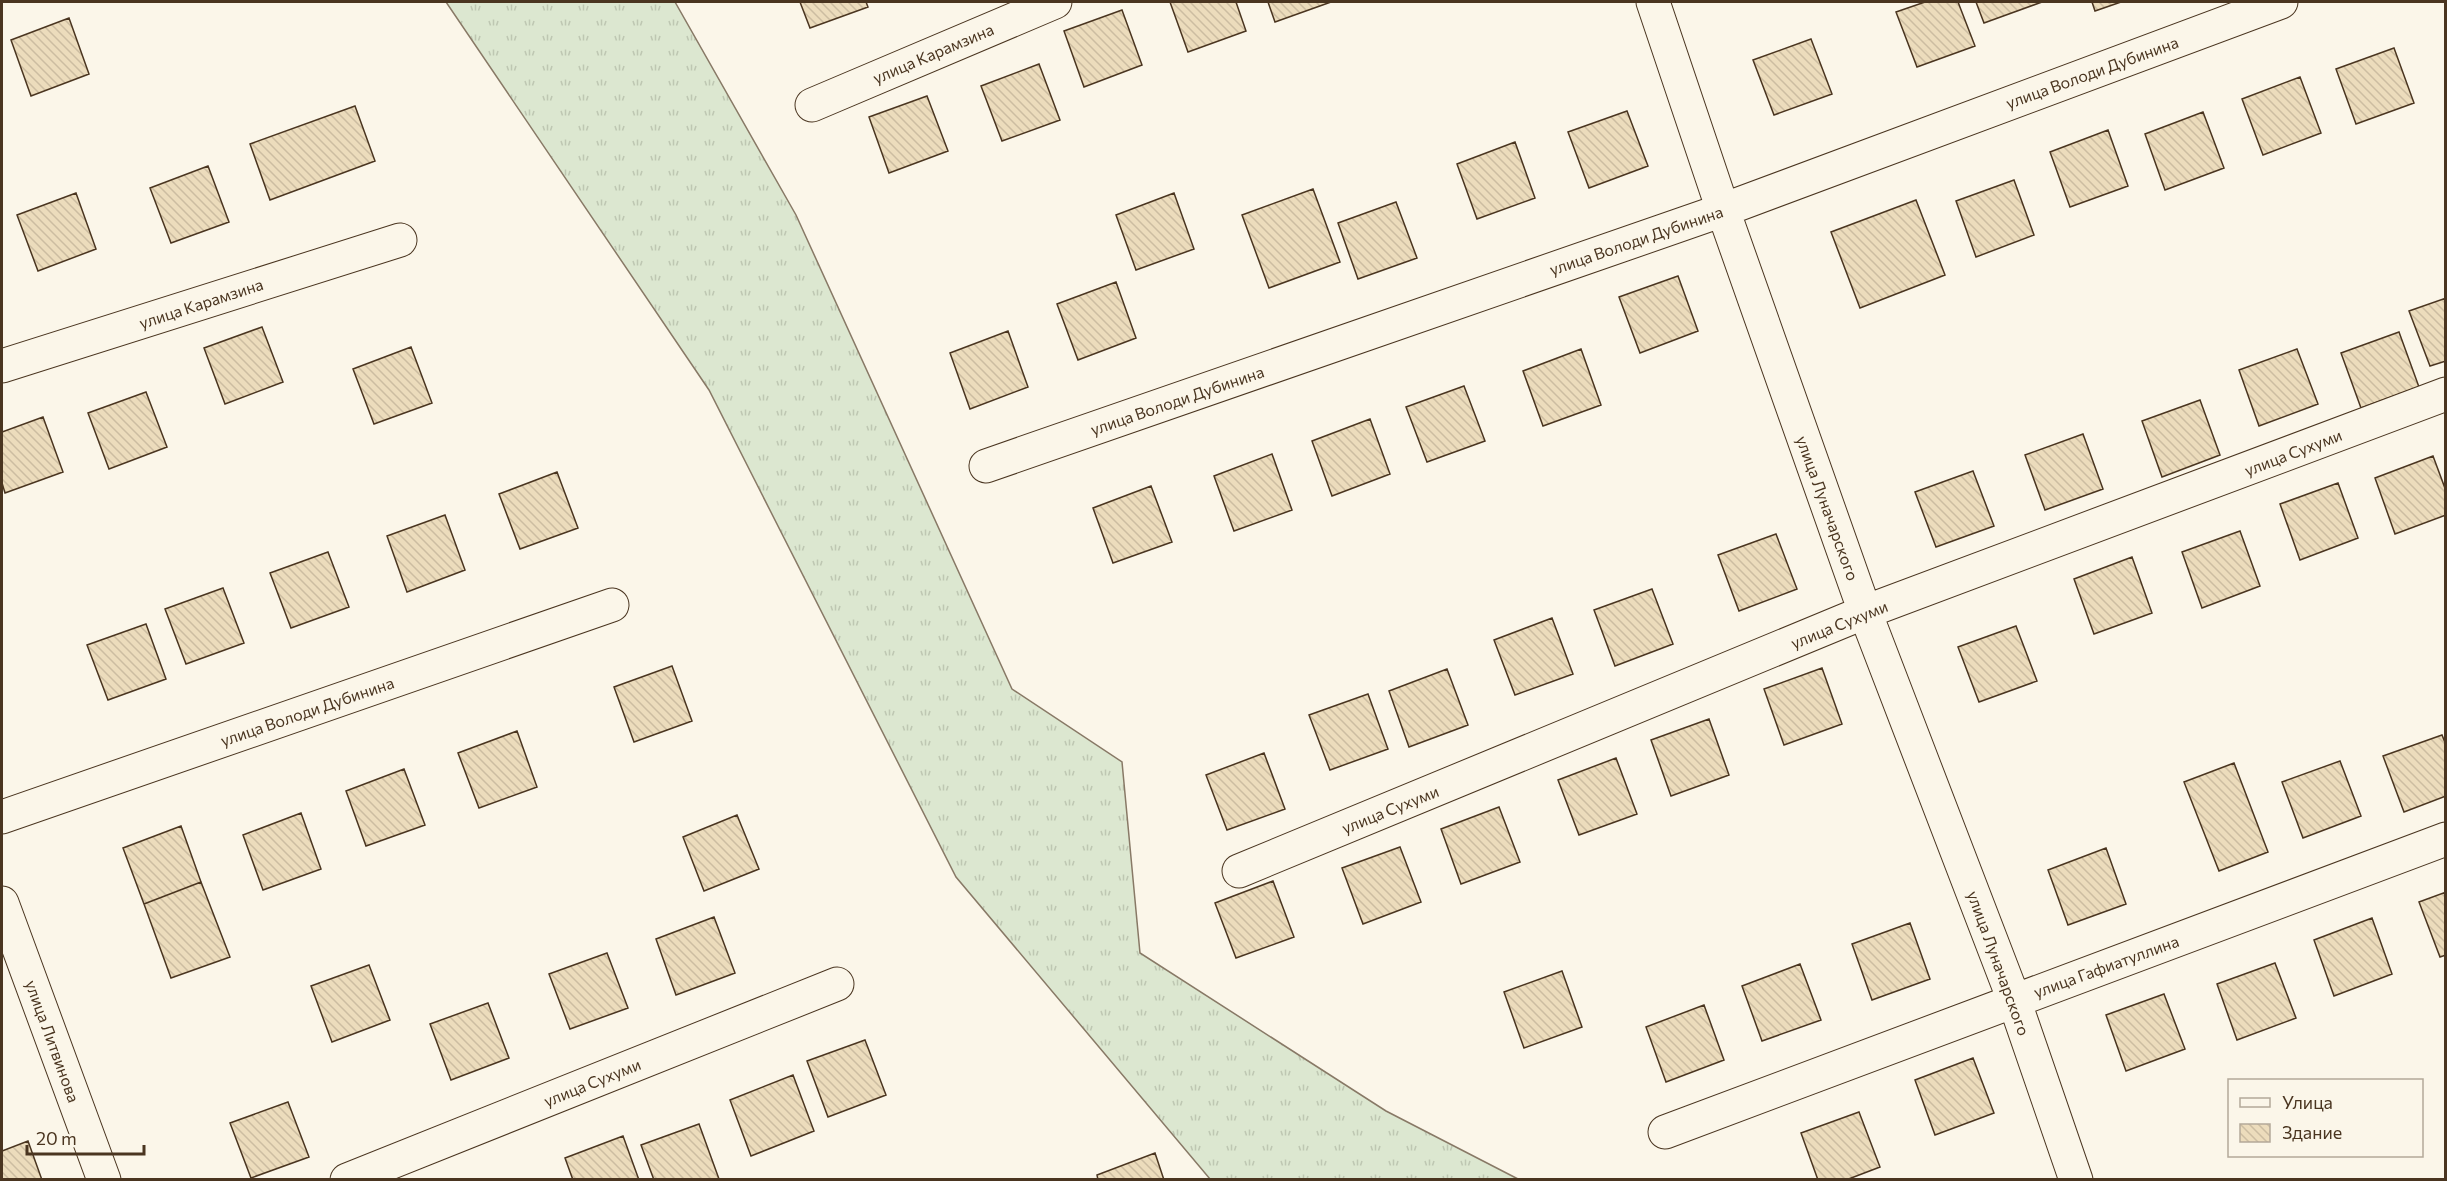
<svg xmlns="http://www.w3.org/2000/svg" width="2447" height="1181" font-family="Commissioner,sans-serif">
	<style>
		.grass { fill: url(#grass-tufts); stroke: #887966; stroke-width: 1.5 }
		.building { fill: url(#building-back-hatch); stroke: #4a3520; stroke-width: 1.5 }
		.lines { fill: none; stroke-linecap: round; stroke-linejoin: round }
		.minor-casing { stroke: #4a3520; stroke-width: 35 }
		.minor { stroke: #fbf6e9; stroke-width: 33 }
		.labels { text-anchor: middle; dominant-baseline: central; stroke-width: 4.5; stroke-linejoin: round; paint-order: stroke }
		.street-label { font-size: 16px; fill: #4a3520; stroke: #fbf6e9 }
	</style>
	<defs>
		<pattern id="grass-tufts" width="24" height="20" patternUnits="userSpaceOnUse" patternTransform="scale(1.5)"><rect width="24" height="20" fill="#dce7d0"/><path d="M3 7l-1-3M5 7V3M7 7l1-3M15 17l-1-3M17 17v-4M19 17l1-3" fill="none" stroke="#bec7b2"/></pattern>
		<pattern id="building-back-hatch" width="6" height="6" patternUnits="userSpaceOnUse" patternTransform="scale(1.5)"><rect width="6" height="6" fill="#ecdcbc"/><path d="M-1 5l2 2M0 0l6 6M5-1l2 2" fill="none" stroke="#ccbda1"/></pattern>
	</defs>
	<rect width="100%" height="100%" fill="#fbf6e9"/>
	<path class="grass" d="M446 2H675L796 215 1012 689 1122 762 1140 953 1386 1111 1518 1179H1210L956 877 709 390Z"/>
	<path class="building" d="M800 2H866L868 7 810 28Z
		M1170 2H1236L1246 31 1188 52Z
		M1268 2H1331L1275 22Z
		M1925 2H1958L1975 46 1917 67 1896 12Z
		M1976 2H2042L1984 23Z
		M2092 2H2121L2095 11Z
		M1122 10 1142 65 1084 87 1064 31Z
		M69 18 89 74 31 96 11 40Z
		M1811 39 1832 94 1774 115 1753 60Z
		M2394 48 2414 103 2356 124 2336 69Z
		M1039 64 1060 120 1002 141 981 86Z
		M2300 77 2321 133 2263 155 2242 99Z
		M927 96 948 151 889 173 869 117Z
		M355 106 375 161 270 200 250 144Z
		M1627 111 1648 166 1589 188 1568 132Z
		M2203 112 2224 168 2165 190 2145 134Z
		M2108 130 2128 186 2070 207 2050 152Z
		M1515 142 1535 198 1477 219 1457 164Z
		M208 166 229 222 171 243 150 188Z
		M2014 180 2034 235 1976 257 1956 201Z
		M1313 189 1340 262 1269 288 1242 215Z
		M76 193 96 249 38 271 17 215Z
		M1174 193 1194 249 1136 270 1116 215Z
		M1916 200 1945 275 1860 308 1831 232Z
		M1396 202 1417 258 1358 279 1338 223Z
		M1678 276 1698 331 1640 353 1619 297Z
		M1116 282 1136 338 1078 360 1057 304Z
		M2446 298V361L2430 366 2409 311Z
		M262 327 283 382 225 404 204 348Z
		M1008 331 1028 387 970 409 950 353Z
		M2399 332 2419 387 2361 408 2341 353Z
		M411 347 432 403 374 424 353 369Z
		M1581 349 1601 405 1543 426 1523 371Z
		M2297 349 2318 404 2259 426 2239 370Z
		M1464 386 1485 441 1427 462 1406 407Z
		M146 392 167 447 109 469 88 413Z
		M2200 400 2220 455 2162 477 2142 421Z
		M43 417 63 472 5 493 2 483V432Z
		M1370 419 1390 474 1332 496 1312 441Z
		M2083 434 2103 489 2045 510 2025 455Z
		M1272 454 1292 510 1234 531 1214 476Z
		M2433 456 2446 491V515L2395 534 2375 478Z
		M1973 471 1994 526 1936 547 1915 492Z
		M557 472 578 528 520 549 499 494Z
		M2338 483 2358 538 2300 560 2280 504Z
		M1151 486 1172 542 1113 563 1093 508Z
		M445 515 465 570 407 592 387 536Z
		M2240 531 2260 586 2202 608 2182 552Z
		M1776 534 1797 589 1739 611 1718 555Z
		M328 552 349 607 291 628 270 573Z
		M2132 557 2152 613 2094 634 2074 579Z
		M223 588 244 643 186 664 165 609Z
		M1652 589 1673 644 1615 666 1594 610Z
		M1552 618 1573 674 1515 695 1494 640Z
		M146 624 166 679 108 700 87 645Z
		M2016 626 2037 681 1979 702 1958 647Z
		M672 666 692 721 634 742 614 687Z
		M1822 668 1842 724 1784 745 1764 689Z
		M1447 669 1468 725 1409 747 1389 691Z
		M1368 694 1388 749 1330 770 1309 715Z
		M1709 719 1729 775 1671 796 1651 740Z
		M517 731 537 787 479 808 458 753Z
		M2442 735 2446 745V796L2404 812 2383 756Z
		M1264 753 1285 809 1227 830 1206 775Z
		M1616 758 1637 814 1579 835 1558 780Z
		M2340 761 2361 816 2303 838 2282 782Z
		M2234 763 2268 852 2219 871 2184 782Z
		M404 769 425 825 366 846 346 791Z
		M1499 807 1520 862 1461 884 1441 829Z
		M301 813 321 869 263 890 243 835Z
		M737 815 759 869 704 891 683 837Z
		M181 826 201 882 144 904 123 848Z
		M1400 847 1421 902 1363 924 1342 868Z
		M2106 848 2126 904 2068 925 2048 870Z
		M1273 881 1294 937 1236 958 1215 903Z
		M201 882 230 957 171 978 144 904Z
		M2446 892V955L2440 957 2419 902Z
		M714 917 735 973 676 995 656 939Z
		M2372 918 2392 974 2334 996 2314 940Z
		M1910 923 1930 979 1872 1000 1852 944Z
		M607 953 628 1008 570 1029 549 974Z
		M2275 963 2296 1018 2237 1040 2217 984Z
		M1800 964 1821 1020 1762 1041 1742 986Z
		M369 965 390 1020 332 1042 311 986Z
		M1562 971 1582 1027 1524 1048 1504 992Z
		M2164 994 2185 1049 2126 1071 2106 1015Z
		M488 1003 509 1058 451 1080 430 1024Z
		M1704 1005 1724 1060 1666 1082 1646 1027Z
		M865 1040 886 1095 828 1117 807 1061Z
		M1973 1058 1994 1113 1935 1135 1915 1080Z
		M793 1075 814 1131 751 1156 730 1100Z
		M288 1102 309 1157 251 1178 230 1123Z
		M1859 1112 1880 1167 1846 1180H1818L1801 1133Z
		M699 1124 719 1179 654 1180 641 1145Z
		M623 1136 639 1180H573L565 1158Z
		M28 1141 42 1180H2V1151Z
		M1155 1153 1164 1180H1098L1097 1175Z"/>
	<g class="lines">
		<defs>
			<path id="minor" d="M1653 2 1723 210 1865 612 2014 1000 2076 1180
				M812 105 1055 2
				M2 366 400 240
				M986 466 1723 210 2281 2
				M2 817 612 605
				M1239 871 1865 612 2446 394
				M2 903 104 1180
				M1665 1132 2446 839
				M347 1180 837 984"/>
		</defs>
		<use href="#minor" class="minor-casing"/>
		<use href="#minor" class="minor"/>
	</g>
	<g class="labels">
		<g class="street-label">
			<text transform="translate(933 53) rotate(-23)">улица Карамзина</text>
			<text transform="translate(2092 72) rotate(-20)">улица Володи Дубинина</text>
			<text transform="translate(1636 240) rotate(-19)">улица Володи Дубинина</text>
			<text transform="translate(201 303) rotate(-18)">улица Карамзина</text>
			<text transform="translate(1177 400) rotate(-19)">улица Володи Дубинина</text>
			<text transform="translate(2293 452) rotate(-21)">улица Сухуми</text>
			<text transform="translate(1828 508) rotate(70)">улица Луначарского</text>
			<text transform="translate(1839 624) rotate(-22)">улица Сухуми</text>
			<text transform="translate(307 711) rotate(-19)">улица Володи Дубинина</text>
			<text transform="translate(1390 809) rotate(-22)">улица Сухуми</text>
			<text transform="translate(1999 963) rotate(70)">улица Луначарского</text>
			<text transform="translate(2106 966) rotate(-20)">улица Гафиатуллина</text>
			<text transform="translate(53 1041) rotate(70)">улица Литвинова</text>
			<text transform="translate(592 1082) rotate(-22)">улица Сухуми</text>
		</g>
	</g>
	<rect width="2447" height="1181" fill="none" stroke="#4a3520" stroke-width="6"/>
	<rect x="2228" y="1079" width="195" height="78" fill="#fbf6e9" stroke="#b4a999" stroke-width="1.5"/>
	<rect x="2240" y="1098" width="30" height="9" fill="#fbf6e9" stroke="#b4a999" stroke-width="1.5"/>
	<text x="2282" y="1109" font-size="18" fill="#4a3520">Улица</text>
	<rect x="2240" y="1124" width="30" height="18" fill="url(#building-back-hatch)" stroke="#b4a999" stroke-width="1.5"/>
	<text x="2282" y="1139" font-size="18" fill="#4a3520">Здание</text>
	<path d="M27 1145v9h117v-9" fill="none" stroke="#4a3520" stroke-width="3"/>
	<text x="36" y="1145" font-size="18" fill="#4a3520" stroke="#fbf6e9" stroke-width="4.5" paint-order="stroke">20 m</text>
</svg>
